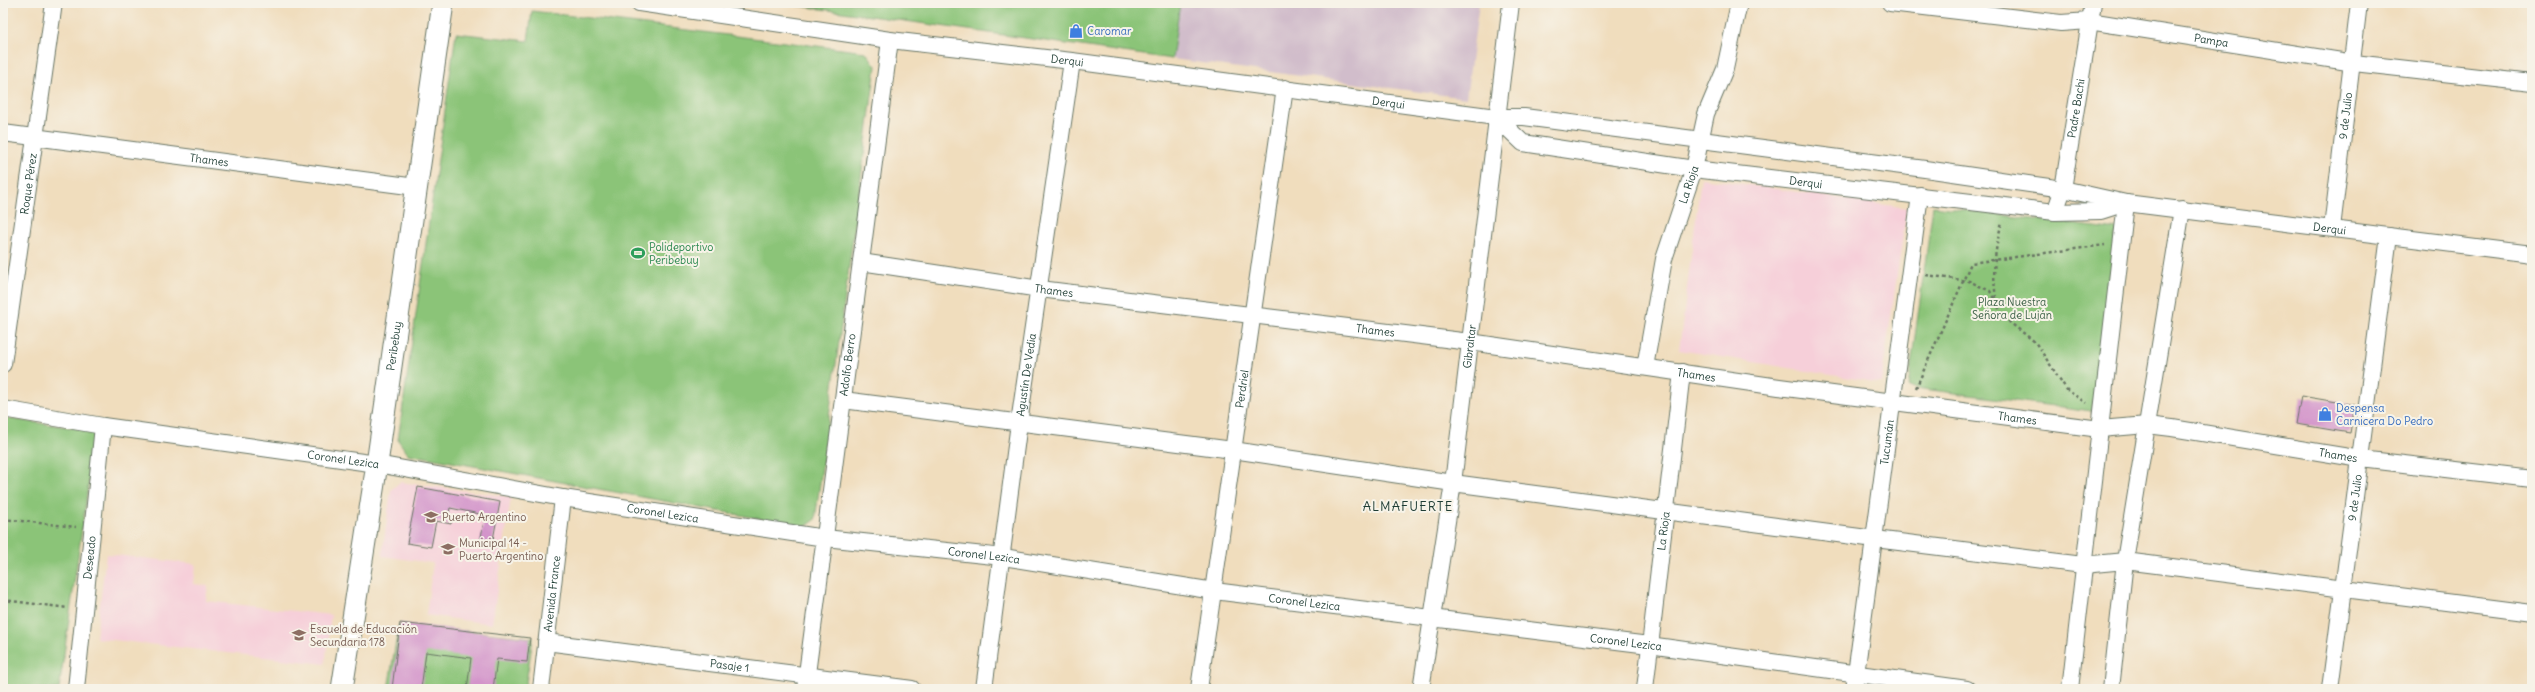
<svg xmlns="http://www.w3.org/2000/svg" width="2535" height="692" font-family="Delius,sans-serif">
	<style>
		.built { fill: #f6cfd9 }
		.industrial { fill: #d1bdcb }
		.green { fill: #8bc478; stroke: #558056 }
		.building { fill: #d394ca }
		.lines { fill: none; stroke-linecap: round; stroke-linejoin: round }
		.minor-casing { stroke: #687564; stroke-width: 18 }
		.tertiary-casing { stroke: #687564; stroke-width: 23 }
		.path { stroke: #687564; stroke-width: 2.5; stroke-dasharray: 3 3; stroke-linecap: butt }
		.minor { stroke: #fff; stroke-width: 16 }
		.tertiary { stroke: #fff; stroke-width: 21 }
		.labels { text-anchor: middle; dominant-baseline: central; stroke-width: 4; stroke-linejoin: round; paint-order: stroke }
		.shop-label { font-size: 11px; fill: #366cbe; stroke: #f7f3e8; text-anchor: start }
		.street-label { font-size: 11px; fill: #1f3d34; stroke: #f7f3e8 }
		.leisure-label { font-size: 11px; fill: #27864d; stroke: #f7f3e8; text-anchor: start }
		.park-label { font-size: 11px; fill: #3a5f45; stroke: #f7f3e8 }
		.education-label { font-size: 11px; fill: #785e54; stroke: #f7f3e8; text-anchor: start }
		.quarter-label { font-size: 13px; letter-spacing: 1px; fill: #1f3d34; stroke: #f7f3e8 }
	</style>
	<rect width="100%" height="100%" fill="#f7f3e8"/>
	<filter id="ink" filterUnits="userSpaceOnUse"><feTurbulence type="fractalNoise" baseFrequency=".025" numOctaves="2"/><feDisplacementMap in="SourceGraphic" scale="8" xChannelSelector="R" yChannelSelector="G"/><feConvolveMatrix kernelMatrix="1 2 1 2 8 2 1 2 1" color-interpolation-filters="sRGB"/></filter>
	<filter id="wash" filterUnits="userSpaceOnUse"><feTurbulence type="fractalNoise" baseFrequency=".012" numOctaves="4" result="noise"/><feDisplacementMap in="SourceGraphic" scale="16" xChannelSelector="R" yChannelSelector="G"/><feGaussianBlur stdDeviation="0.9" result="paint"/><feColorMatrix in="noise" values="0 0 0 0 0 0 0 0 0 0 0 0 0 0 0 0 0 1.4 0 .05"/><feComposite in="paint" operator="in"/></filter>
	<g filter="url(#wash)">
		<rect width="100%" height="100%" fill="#f0ddbd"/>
		<path class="built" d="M1701 178 1907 208 1881 383 1679 350Z
			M400 482 511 497 492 624 426 615 433 563 382 556 391 490Z
			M106 554 196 564 194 584 208 586 206 601 331 615 325 664 96 638Z"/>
		<path class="industrial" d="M1180 3H1479L1466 98 1172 59Z"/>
		<path class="green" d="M779 3H1180L1172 59Z
			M532 11 866 52 876 66 815 520 805 527 408 454 398 440 456 33 528 41Z
			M1933 206 2117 230 2092 411 1908 387Z
			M3 418 96 431 59 689 3 688Z
			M399 624 533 638 525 689H388Z"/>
		<g id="blocks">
			<path class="building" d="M2301 396 2355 405 2350 433 2296 424Z
				M418 487 500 502 492 545 480 543 485 515 450 508 448 516 452 517 451 524 436 521 431 547 407 543Z
				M400 623 530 638 527 662 497 659 493 689H467L471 658 426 652 421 689H392Z"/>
		</g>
	</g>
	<g filter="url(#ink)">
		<use href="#blocks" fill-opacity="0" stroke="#687564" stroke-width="1"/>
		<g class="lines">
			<defs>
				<g id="minor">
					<path id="s1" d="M639 3 890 40 1072 61 1496 117H1524L1925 169 2063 189 2126 203 2532 254"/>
					<path id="s2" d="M1890 3 2061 23 2089 21 2354 63 2532 83"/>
					<path id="s3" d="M1496 117 1523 143 1694 169 2055 212 2101 211 2126 203"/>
					<path id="s4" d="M3 133 416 187"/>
					<path id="s5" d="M2055 212 2063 189 2093 3"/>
					<path id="s6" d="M2332 228 2359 3"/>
					<path id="s7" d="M861 262 1040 289 1470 342 1779 387 2100 429 2147 425 2172 428 2361 459 2532 479"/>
					<path id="s8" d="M3 364 54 3"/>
					<path id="s9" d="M1645 367 1664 259 1694 169 1706 114 1725 69 1739 3"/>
					<path d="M843 400 1233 450 1453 483 1875 539 2083 565 2125 561 2532 613"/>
					<path id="s10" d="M3 409 103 426 377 464 563 498 825 538 1003 557 1214 591 1649 645 1967 689"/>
					<path id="s11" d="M546 642 912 689"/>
					<path id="s12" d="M76 689 103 426"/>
					<path id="s13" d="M541 689 563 498"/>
					<path id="s14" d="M805 689 890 40"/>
					<path id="s15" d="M984 689 1019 423 1072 61"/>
					<path id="s16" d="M1199 689 1285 88"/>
					<path id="s17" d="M1421 689 1453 483 1511 3"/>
					<path id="s18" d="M1645 689 1682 372"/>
					<path id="s19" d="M1854 689 1920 195"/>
					<path d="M2070 689 2126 203"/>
					<path d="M2111 689 2125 561 2182 209"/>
					<path id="s20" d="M2330 689 2389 236"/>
				</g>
				<g id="tertiary">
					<path id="s21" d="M342 689 377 464 443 3"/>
				</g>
			</defs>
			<use href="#minor" class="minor-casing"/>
			<use href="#tertiary" class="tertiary-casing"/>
			<path class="path" d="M1926 275 1969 281 1990 291 2001 312 2008 321 2035 342 2067 390 2086 403
				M1996 298C1992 272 1995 248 2002 222
				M1916 388 1971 263 2105 245
				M3 519 76 527
				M3 600 68 608"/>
			<use href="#minor" class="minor"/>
			<use href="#tertiary" class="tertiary"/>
		</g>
	</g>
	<defs>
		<symbol id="shop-bare" viewBox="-9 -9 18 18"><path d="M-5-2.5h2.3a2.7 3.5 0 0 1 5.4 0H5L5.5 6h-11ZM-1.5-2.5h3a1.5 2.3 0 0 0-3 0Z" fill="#3f7fe0" stroke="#f7f3e8" stroke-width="2.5" paint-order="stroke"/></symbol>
		<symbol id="stadium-bare" viewBox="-9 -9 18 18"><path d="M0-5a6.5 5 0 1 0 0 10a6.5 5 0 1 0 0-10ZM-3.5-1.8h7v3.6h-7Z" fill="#2e9e5b" stroke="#f7f3e8" stroke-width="2.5" paint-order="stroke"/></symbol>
		<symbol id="school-bare" viewBox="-9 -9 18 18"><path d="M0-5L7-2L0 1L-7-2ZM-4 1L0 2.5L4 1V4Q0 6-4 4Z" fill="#8d6e63" stroke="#f7f3e8" stroke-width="2.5" paint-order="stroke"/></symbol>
	</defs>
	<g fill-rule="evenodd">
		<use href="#shop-bare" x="1066" y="21" width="20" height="20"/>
		<use href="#stadium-bare" x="628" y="243" width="20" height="20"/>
		<use href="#shop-bare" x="2315" y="404" width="20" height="20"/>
		<use href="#school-bare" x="421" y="507" width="20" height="20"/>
		<use href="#school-bare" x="438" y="539" width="20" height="20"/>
		<use href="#school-bare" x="289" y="625" width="20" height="20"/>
	</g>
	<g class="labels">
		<g class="shop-label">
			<text x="1087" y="31">Caromar</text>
			<text x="2336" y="408">Despensa<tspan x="2336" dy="13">Carnicera Do Pedro</tspan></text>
		</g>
		<g class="street-label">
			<text stroke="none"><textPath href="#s2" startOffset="324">Pampa</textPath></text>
			<text stroke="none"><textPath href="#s1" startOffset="432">Derqui</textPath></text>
			<text stroke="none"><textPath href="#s1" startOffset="756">Derqui</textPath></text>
			<text stroke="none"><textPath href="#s5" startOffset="106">Padre Bachi</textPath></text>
			<text stroke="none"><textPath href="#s6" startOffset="113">9 de Julio</textPath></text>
			<text stroke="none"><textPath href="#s4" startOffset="208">Thames</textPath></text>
			<text stroke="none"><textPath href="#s3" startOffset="323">Derqui</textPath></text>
			<text stroke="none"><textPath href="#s8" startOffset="182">Roque Pérez</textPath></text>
			<text stroke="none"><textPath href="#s9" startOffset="188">La Rioja</textPath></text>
			<text stroke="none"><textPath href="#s1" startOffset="1706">Derqui</textPath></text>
			<text stroke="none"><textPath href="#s7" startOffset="195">Thames</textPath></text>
			<text stroke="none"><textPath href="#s7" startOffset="519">Thames</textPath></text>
			<text stroke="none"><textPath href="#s21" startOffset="347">Peribebuy</textPath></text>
			<text stroke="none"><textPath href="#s17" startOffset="346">Gibraltar</textPath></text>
			<text stroke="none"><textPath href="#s14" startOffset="327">Adolfo Berro</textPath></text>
			<text stroke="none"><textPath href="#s7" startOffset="843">Thames</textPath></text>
			<text stroke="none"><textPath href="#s15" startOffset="317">Agustín De Vedia</textPath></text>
			<text stroke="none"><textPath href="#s16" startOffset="303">Perdriel</textPath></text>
			<text stroke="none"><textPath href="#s7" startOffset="1167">Thames</textPath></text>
			<text stroke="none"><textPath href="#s19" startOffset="249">Tucumán</textPath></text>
			<text stroke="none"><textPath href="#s7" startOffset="1491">Thames</textPath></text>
			<text stroke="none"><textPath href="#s10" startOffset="344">Coronel Lezica</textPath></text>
			<text stroke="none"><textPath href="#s20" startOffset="193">9 de Julio</textPath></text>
			<text stroke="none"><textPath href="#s10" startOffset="668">Coronel Lezica</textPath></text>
			<text stroke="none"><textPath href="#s18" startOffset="159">La Rioja</textPath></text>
			<text stroke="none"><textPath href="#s10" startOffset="992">Coronel Lezica</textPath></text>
			<text stroke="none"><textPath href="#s12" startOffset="132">Deseado</textPath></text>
			<text stroke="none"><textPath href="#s13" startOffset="96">Avenida France</textPath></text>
			<text stroke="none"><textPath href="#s10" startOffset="1316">Coronel Lezica</textPath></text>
			<text stroke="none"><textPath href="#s10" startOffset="1640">Coronel Lezica</textPath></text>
			<text stroke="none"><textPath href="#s11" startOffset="185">Pasaje 1</textPath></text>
		</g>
		<g class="leisure-label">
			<text x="649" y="247">Polideportivo<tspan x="649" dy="13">Peribebuy</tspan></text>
		</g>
		<g class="park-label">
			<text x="2012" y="302">Plaza Nuestra<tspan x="2012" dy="13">Señora de Luján</tspan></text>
		</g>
		<g class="education-label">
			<text x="442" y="517">Puerto Argentino</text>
			<text x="459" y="543">Municipal 14 -<tspan x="459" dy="13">Puerto Argentino</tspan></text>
			<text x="310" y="629">Escuela de Educación<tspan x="310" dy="13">Secundaria 178</tspan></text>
		</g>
		<g class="quarter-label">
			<text x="1408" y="506">ALMAFUERTE</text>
		</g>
	</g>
	<rect width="2535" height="692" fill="none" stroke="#f7f3e8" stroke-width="16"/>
</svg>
